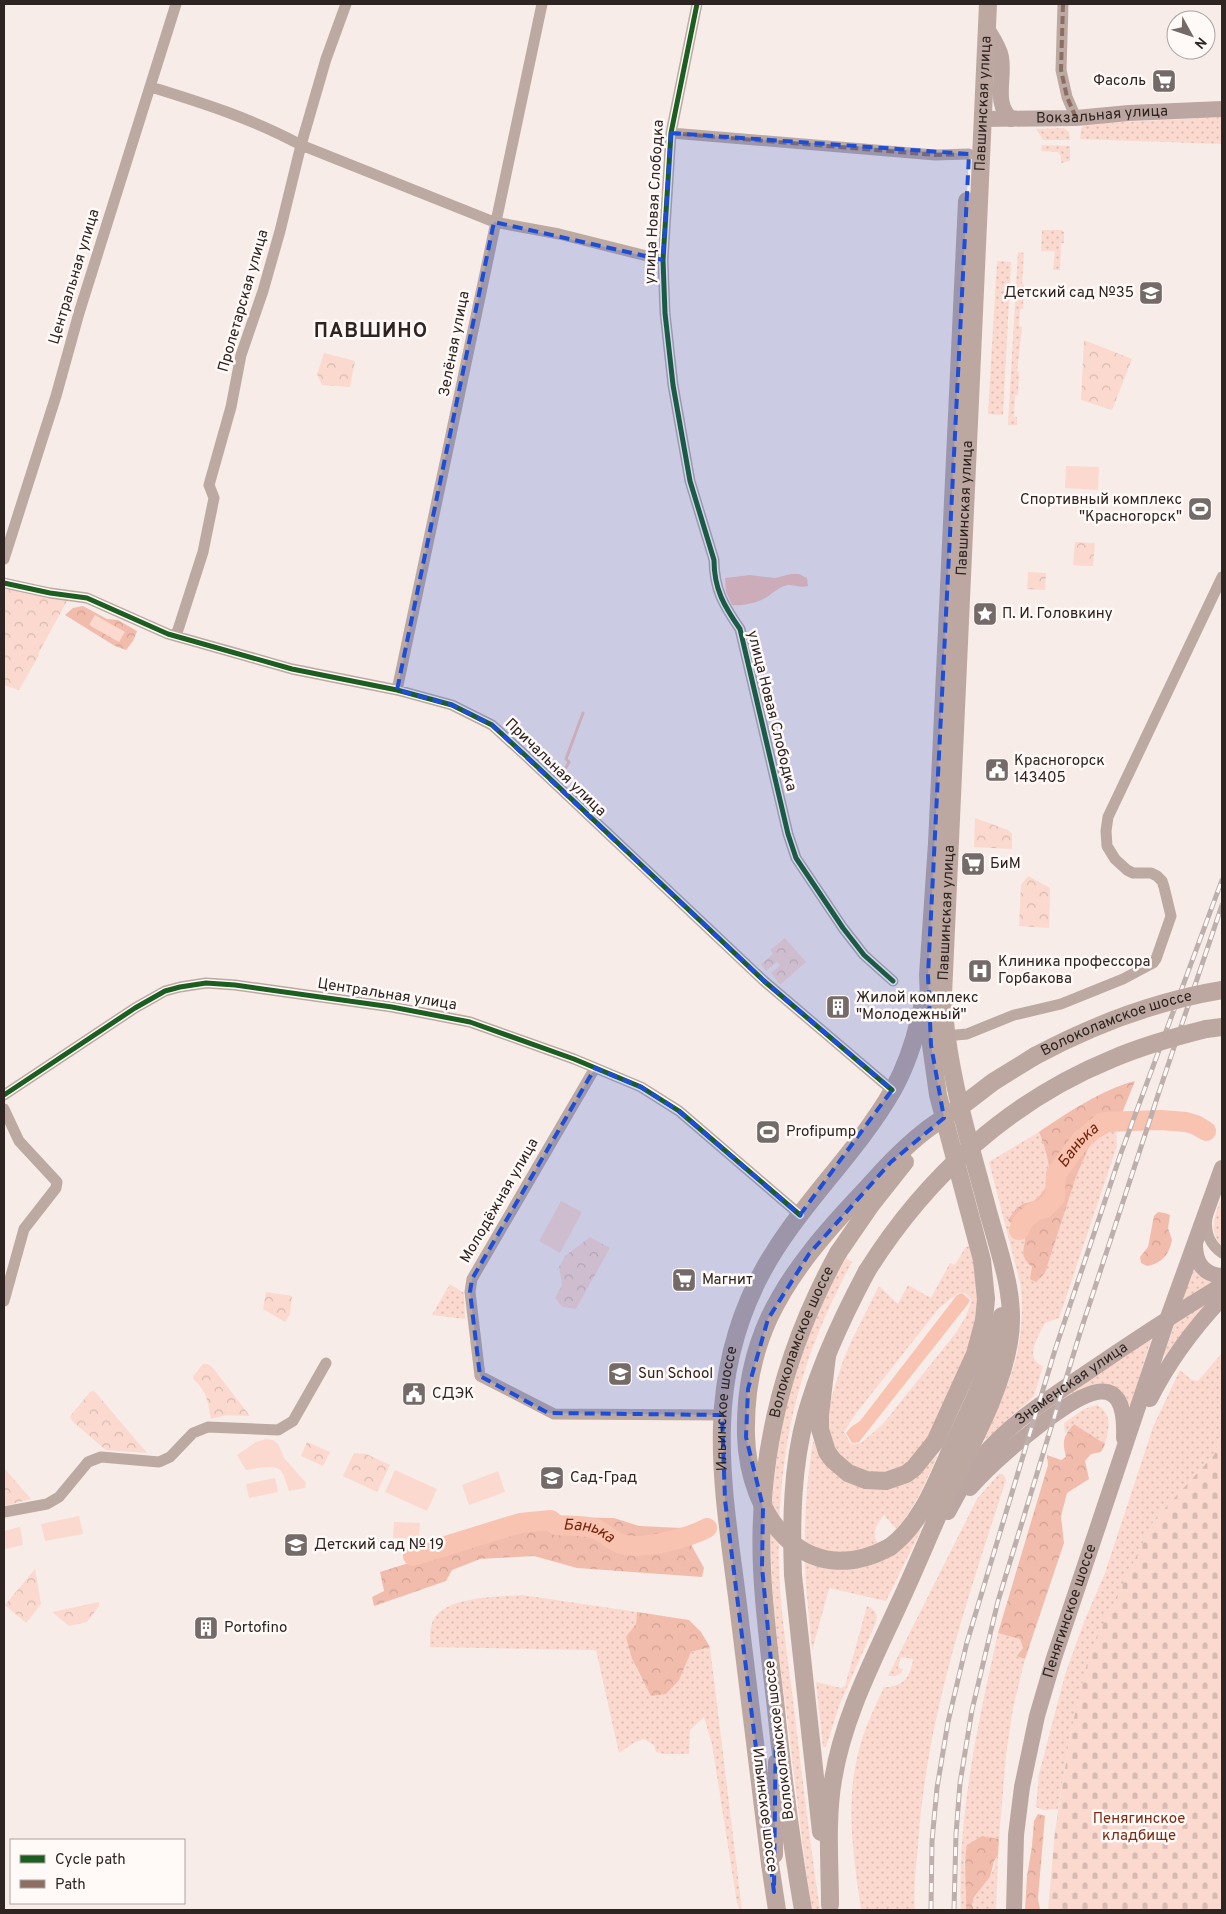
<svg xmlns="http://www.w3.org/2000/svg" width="1226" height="1914" font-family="Overpass,sans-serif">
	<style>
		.grass { fill: url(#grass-dots); fill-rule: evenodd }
		.forest { fill: url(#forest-crowns) }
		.cemetery { fill: url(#cemetery-stones) }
		.park { fill: url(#park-crowns) }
		.garden { fill: #fbd9ce }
		.water { fill: #f9c3b2 }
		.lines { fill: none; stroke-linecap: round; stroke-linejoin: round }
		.stream { stroke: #f9c3b2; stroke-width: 3 }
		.river { stroke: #f9c3b2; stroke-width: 20 }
		.street { stroke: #bca9a2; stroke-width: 11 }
		.secondary { stroke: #bba6a1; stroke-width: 16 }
		.primary { stroke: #bda8a1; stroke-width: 18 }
		.rail-casing { stroke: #bdb0ac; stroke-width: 5 }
		.rail { stroke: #fff9f8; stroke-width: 3; stroke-dasharray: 9; stroke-linecap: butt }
		.primary-bridge { stroke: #bda8a1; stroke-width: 18 }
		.quiet { stroke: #8d6e63; stroke-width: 4; stroke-dasharray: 8 4; stroke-linecap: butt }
		.cycleway-casing { stroke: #fff9f8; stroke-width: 8 }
		.cycleway { stroke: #1b5e20; stroke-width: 5 }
		.marked { fill: #1d4ed8; fill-opacity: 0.2; stroke: #1d4ed8; stroke-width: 4; stroke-dasharray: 10 6; stroke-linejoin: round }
		.labels { text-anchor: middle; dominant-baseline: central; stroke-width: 5; stroke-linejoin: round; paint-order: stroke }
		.poi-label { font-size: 15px; fill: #2e2421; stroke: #fff9f8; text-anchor: start }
		.street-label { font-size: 15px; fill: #2e2421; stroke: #fff9f8 }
		.park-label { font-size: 15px; fill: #7a2c13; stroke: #fff9f8 }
		.water-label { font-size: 16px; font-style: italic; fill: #73250b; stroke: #fff9f8 }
		.district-label { font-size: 20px; font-weight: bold; letter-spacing: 1px; fill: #2e2421; stroke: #fff9f8 }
	</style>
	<defs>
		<pattern id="grass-dots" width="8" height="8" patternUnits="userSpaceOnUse" patternTransform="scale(1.25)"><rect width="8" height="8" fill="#fbd9ce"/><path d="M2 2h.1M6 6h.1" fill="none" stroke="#d7bab1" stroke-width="1.8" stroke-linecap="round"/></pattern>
		<pattern id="forest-crowns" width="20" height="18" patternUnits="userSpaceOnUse" patternTransform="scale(1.25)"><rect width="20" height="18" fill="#f2bcac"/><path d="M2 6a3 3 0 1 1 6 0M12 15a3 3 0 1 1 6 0" fill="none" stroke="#d0a194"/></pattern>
		<pattern id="cemetery-stones" width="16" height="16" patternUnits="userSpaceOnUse" patternTransform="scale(1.25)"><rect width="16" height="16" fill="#fbd9ce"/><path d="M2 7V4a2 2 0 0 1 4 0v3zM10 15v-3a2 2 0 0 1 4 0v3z" fill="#d7bab1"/></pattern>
		<pattern id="park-crowns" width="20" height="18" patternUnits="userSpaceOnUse" patternTransform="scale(1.25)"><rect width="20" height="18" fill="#fbd9ce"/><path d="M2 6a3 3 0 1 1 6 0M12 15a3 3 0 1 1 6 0" fill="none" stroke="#d7bab1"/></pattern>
	</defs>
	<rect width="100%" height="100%" fill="#f7ece8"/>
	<path class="grass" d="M1222 117V144L1080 139 1081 129 1085 124Z
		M1064 128 1069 132 1070 140H1043L1036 129Z
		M1042 145 1070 146V161L1061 163V156L1058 152 1041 151Z
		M1042 230H1061L1064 232V243H1061L1060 270H1053L1055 251H1041Z
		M1018 252 1024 253 1022 284 1024 285 1023 309H1020L1019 326 1022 327 1017 372H1019L1018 395H1015L1014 417H1017V425H1008Z
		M997 261 1011 262 1003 415 988 414Z
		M1116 1128 1117 1146 1059 1318 1045 1323C1039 1335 1023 1359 1043 1366L1034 1396 985 1440 983 1438C1010 1386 1026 1346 1021 1286L989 1162 1039 1132C1047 1153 1058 1181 1036 1199 1033 1201 1029 1202 1025 1203 1017 1206 1013 1213 1008 1220L1025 1238C1024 1251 1020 1257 1032 1267L1047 1266 1076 1177 1088 1149 1094 1141Z
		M1222 1196V1246C1207 1231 1216 1213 1222 1196Z
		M968 1246 971 1247 976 1268 979 1305 973 1338 929 1437 908 1464 882 1474 855 1469 839 1455 834 1448 829 1430 828 1420 831 1399 843 1361 851 1342 879 1286 898 1304 908 1285 931 1298 950 1263 955 1265 965 1248ZM963 1292 972 1300 965 1318 955 1334 883 1424 861 1443 851 1444 844 1432 854 1416 939 1308 957 1294Z
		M846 1258 852 1262C803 1352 781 1433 779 1536 777 1593 787 1651 794 1708 802 1776 810 1843 820 1910H812C802 1846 795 1781 787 1716 779 1655 770 1593 771 1531 773 1435 798 1342 846 1258Z
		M1193 1270 1214 1282 1181 1303Z
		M450 1284 464 1293 465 1319 432 1315Z
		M1210 1299 1167 1356 1164 1355 1176 1320Z
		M1151 1339 1131 1405 1127 1406 1097 1384C1073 1389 1055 1405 1035 1419 1027 1425 1019 1429 1010 1433L1041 1409Z
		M1222 1353V1435L1214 1455 1154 1520 1071 1731 1058 1809 1043 1810 1036 1807 1039 1774 1065 1675 1084 1622 1105 1573 1153 1427 1180 1370 1192 1380 1198 1381Z
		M1097 1405C1113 1414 1109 1429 1105 1444L1074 1424 1065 1434 1064 1423 1084 1409Z
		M815 1441 886 1489C908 1485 922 1472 936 1456L937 1457C925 1483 915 1509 896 1529L884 1515C869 1533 874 1539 887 1556L919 1529 921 1530 886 1601 829 1588 812 1651C810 1622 806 1594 805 1566 804 1524 806 1483 813 1442Z
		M999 1474H1003L1006 1480C967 1600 926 1719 918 1846 916 1867 913 1889 915 1910H861C854 1859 845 1806 858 1754 863 1731 874 1709 884 1687 903 1688 911 1676 913 1659L901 1657 898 1668 903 1669 901 1673 895 1676H888L977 1499Z
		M522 1595 637 1612 636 1624 627 1637 632 1659 641 1678 679 1679 691 1652 710 1647 742 1910H740L737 1903 712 1744 704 1717 690 1730 689 1754H664L656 1752 654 1745 644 1739 635 1742 619 1753 596 1650 430 1647C430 1640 430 1630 432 1623 441 1596 498 1597 522 1595Z
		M867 1606C875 1609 878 1614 876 1622L839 1706 826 1747H823L816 1682 841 1688 845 1686Z
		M998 1633 1020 1639 1023 1648 1018 1656 1025 1659 1013 1708 1006 1755 999 1839 982 1836 964 1861 967 1886 966 1910H961C957 1816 978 1724 998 1633Z
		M998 1855 996 1910H974C968 1896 984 1888 990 1877 995 1869 993 1862 998 1855Z"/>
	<path class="forest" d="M83 606 107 619 118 620 137 631 133 641 126 650 115 646 65 615 73 608Z
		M1135 1081 1116 1128 1094 1141 1088 1149 1076 1177 1045 1273 1036 1282 1030 1279 1032 1267C1019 1255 1024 1253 1025 1238L1008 1220C1013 1213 1017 1206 1025 1203 1029 1202 1033 1202 1036 1199 1058 1181 1047 1153 1039 1132 1065 1114 1105 1088 1135 1081Z
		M1158 1212 1165 1213 1170 1215 1168 1228 1172 1240C1169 1255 1162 1263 1147 1266L1141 1263 1140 1257 1148 1247 1154 1216Z
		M1074 1424 1105 1444 1101 1452 1091 1454 1085 1461 1089 1479 1067 1493 1061 1516 1064 1543 1025 1659 1017 1656 1023 1648 1020 1639 998 1633 1048 1465 1047 1455 1061 1460 1066 1457C1062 1441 1063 1437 1074 1424Z
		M551 1517 614 1518 639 1526 682 1528 704 1568 702 1577 577 1568 534 1556 480 1559 452 1570 446 1581 374 1606 372 1597 384 1591 380 1572 486 1539 506 1520Z
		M637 1612 689 1620 701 1632 710 1647 691 1652 679 1680 666 1694 651 1696 632 1659 626 1637 636 1624Z
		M1038 1814 1045 1816 1038 1898 1040 1910H1025L1027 1876 1032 1846 1034 1821Z
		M982 1836 999 1839 998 1855 994 1861 990 1877 974 1897 972 1905 974 1910H966C967 1888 963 1866 967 1845Z"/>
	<path class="cemetery" d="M1222 1435V1910H1048L1055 1831 1071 1731 1090 1651 1154 1520 1214 1455Z"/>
	<path class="park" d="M1084 340 1132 359 1112 410 1081 400Z
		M324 353 355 361 350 387 322 385 317 374Z
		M1075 542 1095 543 1093 566 1073 565Z
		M1028 572 1046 573 1045 590 1027 589Z
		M14 589 68 599 38 654 39 655 19 690 4 685V590Z
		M975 818 1008 830 1012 834V849L974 847Z
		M1028 876 1050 888 1049 928 1019 926 1021 885Z
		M785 938 806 962 780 985 771 973 780 965 777 962 766 971 761 964 773 954 770 950Z
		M590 1237 610 1248 576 1309 562 1307 555 1298 562 1285 559 1267 565 1256Z
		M266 1292 292 1296 290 1314 285 1322 263 1309Z
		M203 1364H208L213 1368 250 1416 227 1415 211 1419C208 1403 207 1390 193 1379L194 1375Z
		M93 1391 96 1393 147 1453 106 1450 72 1421 70 1417 71 1415 90 1392Z
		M307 1442 330 1452 323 1466 301 1456Z
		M354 1453 366 1454 390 1465 377 1492 343 1476Z
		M4 1468 31 1499 4 1506Z
		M35 1569 41 1604 26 1623 5 1605Z
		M99 1602V1606L87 1622 69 1626 52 1612Z"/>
	<path class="garden" d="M1066 466 1099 467 1098 490 1065 488Z
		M95 615 125 632 119 642 89 625Z
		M561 1201 582 1212 560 1253 539 1241Z
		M266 1439 273 1440 278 1444 284 1458 306 1483 305 1488 289 1491C287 1486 285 1477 282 1472 275 1463 256 1469 246 1470L237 1455 256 1442Z
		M395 1470 437 1489 427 1511 385 1492Z
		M498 1471 505 1492 469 1505 462 1485Z
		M275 1478 278 1492 249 1498 246 1484Z
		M79 1516 83 1534 45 1541 41 1524Z
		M394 1522 420 1523 419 1539 393 1538Z
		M20 1527 23 1545 4 1549V1531Z"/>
	<path class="water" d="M791 574H799L807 578 808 586C801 588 795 585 788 585 780 586 773 593 767 597 757 603 743 606 732 605L726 592 725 578 750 575 775 578Z
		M962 1293 970 1300 968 1304 859 1442 852 1443 846 1433 851 1427 860 1421 957 1295Z"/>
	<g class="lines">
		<path class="stream" d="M559 780 569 762 566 759 583 713"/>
		<g class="river">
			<path id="s1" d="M1019 1230 1024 1220 1035 1211 1045 1208 1055 1197 1056 1174 1081 1140 1103 1122 1161 1120 1186 1122 1196 1125 1206 1131"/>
			<path id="s2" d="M413 1556 520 1523 551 1520 556 1525C567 1526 589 1525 598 1530 607 1535 614 1543 625 1545 647 1549 688 1538 707 1528"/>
		</g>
		<path class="street" d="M697 4 671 133 663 260 665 313 673 385 690 481 714 560C714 589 724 606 740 629L788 834 796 858 843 928 864 955 893 981
			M1063 4 1061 70 1067 97 1076 118
			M151 87C203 103 253 119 301 145L494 222 559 234 663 260
			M671 133 935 155 969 154
			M4 559 56 396 79 313 176 4
			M4 583 50 593 87 598 168 634 292 669 397 690 452 705 492 725 527 757 764 981 892 1090
			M176 636 203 552 214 498 209 485 231 407 241 355 263 291 280 231 301 145 326 59 346 4
			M397 690C446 461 492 232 542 4
			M945 1036 967 1034 1014 1015 1061 1004 1123 979 1153 963 1156 959 1171 916 1164 887 1162 881 1157 876 1151 873H1133L1127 870 1115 859 1107 846 1106 831 1108 817 1222 577
			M595 1068 472 1279 470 1292 480 1376 554 1414 722 1415
			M4 1095 135 1008 165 991 180 987 206 983 235 985 392 1007 470 1022 574 1059 641 1087 679 1111 800 1215
			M4 1109 19 1141 57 1182 56 1188 24 1229 4 1301
			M1207 1218C1205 1232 1210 1245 1222 1253
			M4 1512 47 1504 59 1497 88 1462 101 1457 159 1462 170 1457 193 1433 208 1427 278 1430 293 1421 326 1363"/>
		<g class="secondary">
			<path d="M987 29C992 37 999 47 1001 57 1005 79 993 103 1011 119"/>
			<path id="s3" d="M982 119 1076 118 1129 113 1222 109"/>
			<path d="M1195 1245C1195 1262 1204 1275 1222 1276"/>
			<path d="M1150 1399C1169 1361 1193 1329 1222 1298"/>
			<path d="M970 1488C993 1462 1018 1442 1045 1421 1081 1395 1127 1363 1124 1438"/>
			<path id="s4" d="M948 1512C958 1494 967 1476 979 1460 1008 1424 1048 1399 1085 1374 1130 1343 1176 1313 1222 1285"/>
			<path d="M775 1855 776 1762"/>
			<path id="s5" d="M1014 1910 1016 1835 1022 1787 1037 1716 1054 1658 1167 1320 1222 1168"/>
		</g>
		<g class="primary">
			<path d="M1206 1029 1222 1027"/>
			<path d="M963 1105 993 1082 1035 1056"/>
			<path d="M827 1356 820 1415V1429L827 1452 833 1460 848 1473 866 1480 886 1481 906 1474 914 1468 935 1442 975 1354 984 1320 986 1299 982 1260 938 1095 931 1045 928 975 937 843 967 201"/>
			<path d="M890 1547C922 1523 936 1482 952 1447 972 1405 993 1363 1002 1316"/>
			<path d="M821 1832 793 1575C791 1522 792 1466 806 1415 820 1365 843 1316 867 1271"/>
			<path id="s6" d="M830 1905C830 1864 826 1821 833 1780 843 1718 872 1663 898 1606 915 1570 930 1533 946 1497 969 1447 1000 1396 1009 1342 1017 1299 1000 1255 989 1215 970 1143 946 1070 943 995L988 4"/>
			<path id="s7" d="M777 1910 770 1864C760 1783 750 1702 740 1621 726 1501 700 1397 757 1282 792 1211 854 1158 893 1090 908 1063 917 1033 923 1003"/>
			<path id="s8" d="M803 1910C791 1841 782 1770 775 1700 770 1657 764 1613 762 1569 757 1457 784 1351 838 1253"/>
		</g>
		<defs>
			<path id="rail" d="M931 1910 932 1841 937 1788 948 1722 967 1642 1055 1350 1121 1153 1222 880
				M954 1910 956 1834 960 1783 972 1710 998 1601 1080 1333 1160 1089 1222 905"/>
		</defs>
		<use href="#rail" class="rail-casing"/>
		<use href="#rail" class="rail"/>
		<g class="primary-bridge">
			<path id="s9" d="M1035 1056C1095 1024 1156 1001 1222 990"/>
			<path d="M838 1253 871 1205 905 1162"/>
			<path d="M867 1271C926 1177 1009 1101 1112 1059 1142 1046 1174 1037 1206 1029"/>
			<path d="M890 1547C805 1593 748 1516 746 1435 745 1395 752 1355 769 1318 792 1269 829 1228 866 1189 884 1169 903 1148 925 1131 937 1122 950 1114 963 1105"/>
		</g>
		<path class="quiet" d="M1063 4 1061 70 1067 97 1076 118
			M671 133 935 155 969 154"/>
		<defs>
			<path id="cycleway" d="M697 4 671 133 663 260 665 313 673 385 690 481 714 560C714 589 724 606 740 629L788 834 796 858 843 928 864 955 893 981
				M4 583 50 593 87 598 168 634 292 669 397 690 452 705 492 725 527 757 764 981 892 1090
				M4 1095 135 1008 165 991 180 987 206 983 235 985 392 1007 470 1022 574 1059 641 1087 679 1111 800 1215"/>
		</defs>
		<use href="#cycleway" class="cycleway-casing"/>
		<use href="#cycleway" class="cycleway"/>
	</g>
	<path class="marked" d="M671 133 969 154 928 975 931 1045 944 1118 891 1162 809 1254 768 1319 748 1389 746 1437 763 1507 762 1567 776 1714 774 1892 725 1500 722 1415 548 1413 480 1376 470 1292 472 1279 595 1068 641 1087 679 1111 800 1215 892 1090 764 981 492 725 452 705 397 690 494 222 663 260Z"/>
	<defs>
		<symbol id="supermarket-square" viewBox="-11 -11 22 22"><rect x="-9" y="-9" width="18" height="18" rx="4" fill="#746a67" stroke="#fff9f8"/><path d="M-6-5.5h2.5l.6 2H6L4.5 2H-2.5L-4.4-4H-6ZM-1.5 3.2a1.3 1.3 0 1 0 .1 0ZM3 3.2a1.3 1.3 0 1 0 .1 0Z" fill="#fff"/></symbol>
		<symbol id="school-square" viewBox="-11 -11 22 22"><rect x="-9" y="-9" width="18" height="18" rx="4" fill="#746a67" stroke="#fff9f8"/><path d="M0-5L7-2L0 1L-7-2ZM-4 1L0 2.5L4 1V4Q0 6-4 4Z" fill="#fff"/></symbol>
		<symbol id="stadium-square" viewBox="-11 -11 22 22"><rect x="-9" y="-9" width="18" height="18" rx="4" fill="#746a67" stroke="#fff9f8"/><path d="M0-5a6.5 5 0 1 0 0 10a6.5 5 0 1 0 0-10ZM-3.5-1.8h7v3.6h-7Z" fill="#fff"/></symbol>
		<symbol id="sight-square" viewBox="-11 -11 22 22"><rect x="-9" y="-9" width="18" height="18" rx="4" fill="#746a67" stroke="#fff9f8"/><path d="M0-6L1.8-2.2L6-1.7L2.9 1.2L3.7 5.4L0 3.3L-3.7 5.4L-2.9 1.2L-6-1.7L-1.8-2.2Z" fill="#fff"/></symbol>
		<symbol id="civic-square" viewBox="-11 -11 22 22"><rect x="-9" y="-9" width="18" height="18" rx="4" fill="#746a67" stroke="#fff9f8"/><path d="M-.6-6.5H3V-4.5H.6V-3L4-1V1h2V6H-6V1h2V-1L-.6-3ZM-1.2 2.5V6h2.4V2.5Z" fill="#fff"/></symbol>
		<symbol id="hospital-square" viewBox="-11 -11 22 22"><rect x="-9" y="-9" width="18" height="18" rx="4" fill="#746a67" stroke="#fff9f8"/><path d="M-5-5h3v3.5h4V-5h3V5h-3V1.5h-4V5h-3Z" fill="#fff"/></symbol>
		<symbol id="building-square" viewBox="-11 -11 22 22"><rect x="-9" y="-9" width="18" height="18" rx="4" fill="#746a67" stroke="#fff9f8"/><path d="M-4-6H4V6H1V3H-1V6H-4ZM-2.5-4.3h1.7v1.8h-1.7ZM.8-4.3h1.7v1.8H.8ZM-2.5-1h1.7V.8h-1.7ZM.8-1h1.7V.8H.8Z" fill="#fff"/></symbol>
	</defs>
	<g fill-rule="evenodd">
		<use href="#supermarket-square" x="1150" y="67" width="28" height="28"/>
		<use href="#school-square" x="1137" y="279" width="28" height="28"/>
		<use href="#stadium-square" x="1186" y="495" width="28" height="28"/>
		<use href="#sight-square" x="971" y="600" width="28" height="28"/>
		<use href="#civic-square" x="983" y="756" width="28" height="28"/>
		<use href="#supermarket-square" x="959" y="850" width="28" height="28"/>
		<use href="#hospital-square" x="966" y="957" width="28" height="28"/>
		<use href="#building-square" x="824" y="993" width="28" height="28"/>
		<use href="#stadium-square" x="754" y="1118" width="28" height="28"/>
		<use href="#supermarket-square" x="670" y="1266" width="28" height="28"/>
		<use href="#school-square" x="606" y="1360" width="28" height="28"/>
		<use href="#civic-square" x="400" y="1380" width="28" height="28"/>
		<use href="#school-square" x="538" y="1464" width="28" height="28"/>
		<use href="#school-square" x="282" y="1531" width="28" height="28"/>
		<use href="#building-square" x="192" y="1614" width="28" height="28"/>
	</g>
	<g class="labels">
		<g class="poi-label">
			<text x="1146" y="81" text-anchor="end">Фасоль</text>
			<text x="1134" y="293" text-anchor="end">Детский сад №35</text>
			<text x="1182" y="500" text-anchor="end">Спортивный комплекс<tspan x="1182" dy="17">"Красногорск"</tspan></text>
			<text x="1002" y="614">П. И. Головкину</text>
			<text x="1014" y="761">Красногорск<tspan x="1014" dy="17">143405</tspan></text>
			<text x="990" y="864">БиМ</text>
			<text x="998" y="962">Клиника профессора<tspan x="998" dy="17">Горбакова</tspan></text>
			<text x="856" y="998">Жилой комплекс<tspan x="856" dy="17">"Молодежный"</tspan></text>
			<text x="786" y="1132">Profipump</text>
			<text x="702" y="1280">Магнит</text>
			<text x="638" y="1374">Sun School</text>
			<text x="432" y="1394">СДЭК</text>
			<text x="570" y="1478">Сад-Град</text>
			<text x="314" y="1545">Детский сад № 19</text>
			<text x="224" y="1628">Portofino</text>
		</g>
		<g class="street-label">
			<text stroke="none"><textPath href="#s6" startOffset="1846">Павшинская улица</textPath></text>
			<text stroke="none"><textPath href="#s3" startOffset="120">Вокзальная улица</textPath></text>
			<text transform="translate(655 202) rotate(-87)">улица Новая Слободка</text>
			<text transform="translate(75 277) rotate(-73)">Центральная улица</text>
			<text transform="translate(244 301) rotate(-74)">Пролетарская улица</text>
			<text transform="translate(455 344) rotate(-79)">Зелёная улица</text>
			<text stroke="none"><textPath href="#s6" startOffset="1441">Павшинская улица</textPath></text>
			<text transform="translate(771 711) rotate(76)">улица Новая Слободка</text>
			<text transform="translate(555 768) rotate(44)">Причальная улица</text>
			<text stroke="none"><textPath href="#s6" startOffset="1036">Павшинская улица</textPath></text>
			<text transform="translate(387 995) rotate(9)">Центральная улица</text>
			<text stroke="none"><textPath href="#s9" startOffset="88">Волоколамское шоссе</textPath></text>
			<text transform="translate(500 1201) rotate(-60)">Молодёжная улица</text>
			<text stroke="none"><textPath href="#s8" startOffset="576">Волоколамское шоссе</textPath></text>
			<text stroke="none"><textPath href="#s4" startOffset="181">Знаменская улица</textPath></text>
			<text stroke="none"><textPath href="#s7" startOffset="505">Ильинское шоссе</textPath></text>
			<text stroke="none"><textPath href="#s5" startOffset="306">Пенягинское шоссе</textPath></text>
			<text transform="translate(780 1740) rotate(-97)">Волоколамское шоссе</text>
			<text transform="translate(764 1810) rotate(83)">Ильинское шоссе</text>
		</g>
		<g class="park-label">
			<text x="1139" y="1819">Пенягинское<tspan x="1139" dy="17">кладбище</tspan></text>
		</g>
		<g class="water-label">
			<text stroke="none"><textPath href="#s1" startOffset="110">Банька</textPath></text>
			<text stroke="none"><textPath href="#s2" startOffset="184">Банька</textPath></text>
		</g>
		<g class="district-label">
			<text x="371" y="332">ПАВШИНО</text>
		</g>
	</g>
	<rect width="1226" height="1914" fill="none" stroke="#2e2421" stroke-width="10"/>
	<rect x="10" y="1839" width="175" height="65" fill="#fff9f8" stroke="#aba4a2"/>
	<rect x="20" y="1855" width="25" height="8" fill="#1b5e20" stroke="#aba4a2"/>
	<text x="55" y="1864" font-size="15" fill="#2e2421">Cycle path</text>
	<rect x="20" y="1880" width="25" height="8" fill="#8d6e63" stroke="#aba4a2"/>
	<text x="55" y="1889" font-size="15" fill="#2e2421">Path</text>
	<g transform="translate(1191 35) rotate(130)"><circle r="24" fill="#fff9f8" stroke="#aba4a2"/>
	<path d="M0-4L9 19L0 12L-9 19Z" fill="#746a67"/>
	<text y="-8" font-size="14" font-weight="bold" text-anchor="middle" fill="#2e2421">N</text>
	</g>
</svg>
